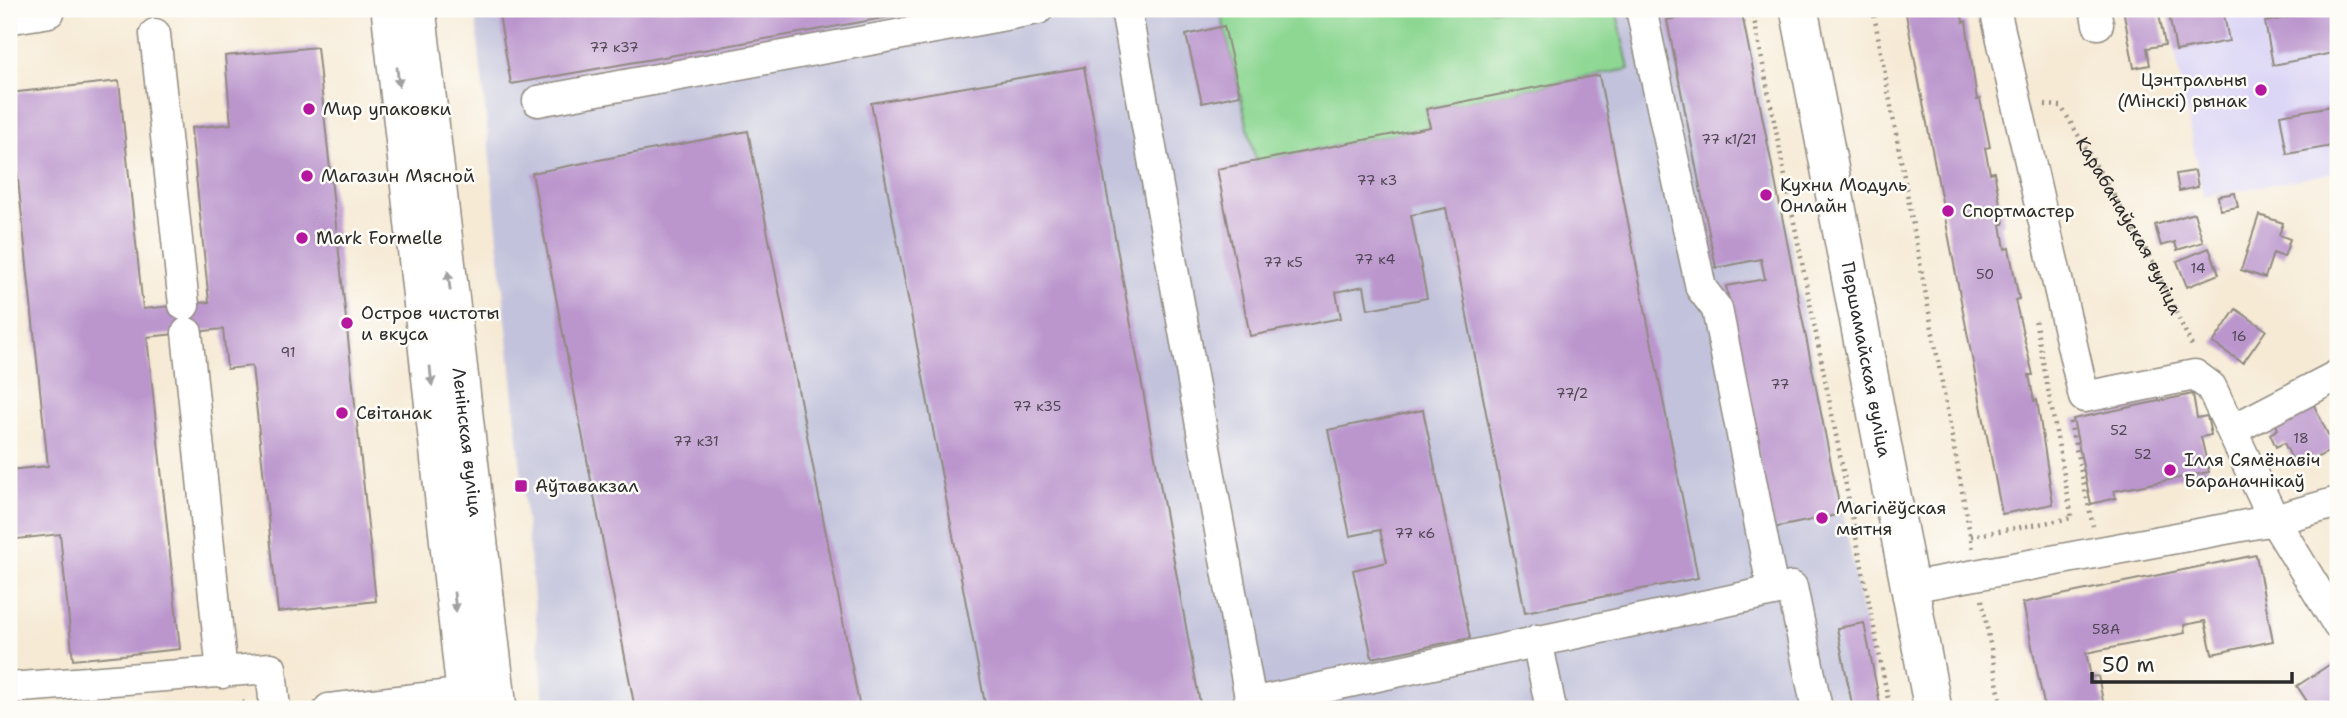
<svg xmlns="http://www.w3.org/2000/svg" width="2347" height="718" font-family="'Shantell Sans',sans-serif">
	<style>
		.built { fill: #dcd6f6 }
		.industrial { fill: #c2c2dc }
		.green { fill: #8dd793; stroke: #5c815f; stroke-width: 2 }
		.building { fill: #bb96cd }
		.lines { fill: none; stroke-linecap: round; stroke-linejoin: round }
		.minor-casing { stroke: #908a80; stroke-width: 33 }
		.major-casing { stroke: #908a80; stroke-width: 40 }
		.path { stroke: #908a80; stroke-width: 4.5; stroke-dasharray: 2 5; stroke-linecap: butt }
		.minor { stroke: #fff; stroke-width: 30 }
		.major { stroke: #fff; stroke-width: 37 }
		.oneway { fill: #a0a0a0 }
		.poi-dot { fill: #b5179e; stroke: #fdfcf7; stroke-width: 2.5 }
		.labels { text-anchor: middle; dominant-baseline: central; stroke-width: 5; stroke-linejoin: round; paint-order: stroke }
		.number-label { font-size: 14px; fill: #4f4654 }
		.poi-label { font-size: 18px; fill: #2b2b2b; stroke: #fdfcf7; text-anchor: start }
		.street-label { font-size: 18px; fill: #2b2b2b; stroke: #fdfcf7 }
	</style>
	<rect width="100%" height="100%" fill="#fdfcf7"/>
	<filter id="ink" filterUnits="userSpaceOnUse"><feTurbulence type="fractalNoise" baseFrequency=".0143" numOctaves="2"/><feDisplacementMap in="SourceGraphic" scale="14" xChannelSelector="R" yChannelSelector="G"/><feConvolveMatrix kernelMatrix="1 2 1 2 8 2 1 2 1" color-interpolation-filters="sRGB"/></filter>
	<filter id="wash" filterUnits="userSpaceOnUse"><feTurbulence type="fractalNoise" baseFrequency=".00686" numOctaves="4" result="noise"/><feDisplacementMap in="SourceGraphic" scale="28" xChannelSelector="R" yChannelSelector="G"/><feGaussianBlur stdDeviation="1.57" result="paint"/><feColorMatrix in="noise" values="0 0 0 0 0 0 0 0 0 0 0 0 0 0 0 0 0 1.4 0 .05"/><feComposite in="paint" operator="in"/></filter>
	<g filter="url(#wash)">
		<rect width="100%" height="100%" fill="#f6ead5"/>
		<path class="built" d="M2167 9H2338V172L2203 197Z"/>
		<path class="industrial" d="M475 9H1745L1881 709H545Z"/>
		<path class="green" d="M1220 9H1616L1629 69 1426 109 1430 127 1256 162Z"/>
		<g id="blocks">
			<path class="building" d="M498 9H929V10L511 84Z
				M1689 9H1741L1841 514 1773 528 1726 286 1765 279 1761 259 1716 268 1667 20 1691 16Z
				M1905 9H1961L1963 22 1966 21 1977 100 1980 99 1990 147 1985 148 1990 173 1994 172 2004 224H2001L2005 249 2009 248 2019 299 2015 300 2033 375H2029L2034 401 2037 400 2053 504 2002 514Z
				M2123 9H2158L2165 45 2147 48 2150 65 2134 68Z
				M2168 9H2223L2229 41 2176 51Z
				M2330 9H2338V52L2273 65 2265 22Z
				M1224 26 1240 95 1202 103 1186 35Z
				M317 47 376 601 278 612 252 366 227 369 223 329 147 337 180 649 73 660 60 534 9 540V470L48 466 9 93 119 81 143 309 209 302 191 128 231 124 225 56Z
				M1084 67 1201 709H986L871 103Z
				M1599 75 1698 578 1525 612 1446 208 1411 215 1427 298 1368 309 1364 286 1336 292 1341 318 1250 336 1217 169 1430 127 1426 109Z
				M2338 105V145L2287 154 2280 115Z
				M748 131 860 709H635L532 173Z
				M2195 171 2198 187 2179 191 2176 174Z
				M2235 193 2238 207 2220 210 2218 196Z
				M2194 213 2203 242 2177 250 2175 242 2161 246 2155 225Z
				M2259 215 2283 223 2279 235 2290 239 2284 257 2273 253 2265 278 2241 270Z
				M2209 248 2219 274 2187 287 2177 261Z
				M2236 309 2266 330 2243 363 2213 343Z
				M2193 394 2197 418 2207 416 2211 435 2201 437 2209 472 2114 491 2116 498 2091 504 2073 419Z
				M2312 401 2335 449 2296 467 2284 443 2276 447 2270 434 2278 429 2274 420Z
				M1423 410 1470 638 1372 658 1353 570 1387 562 1380 530 1350 536 1328 430Z
				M2256 555 2273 641 2212 654 2205 621 2184 625 2185 633 2086 653 2091 677 2098 676 2104 706 2086 709H2045L2023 603Z
				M1864 623 1881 709H1853L1837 628Z
				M2338 659V709H2312L2297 686Z"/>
		</g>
	</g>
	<g filter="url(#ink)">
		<use href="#blocks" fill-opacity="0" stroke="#908a80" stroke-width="2"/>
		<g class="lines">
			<defs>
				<path id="minor" d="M1126 9 1251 703 1245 709
					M1641 9 1701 288 1717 309 1773 591
					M1995 9 2084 397 2195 375 2211 387 2274 520 2338 625
					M2095 9 2098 24
					M155 34 184 305
					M538 101 1038 9
					M187 333 222 673
					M2234 429 2338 375
					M1910 587 2274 520 2338 502
					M1537 640 1551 709
					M9 688 271 668 275 709
					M1251 703 1792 587 1817 709
					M329 709 485 691"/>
				<g id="major">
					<path d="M390 9 467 709"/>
					<path id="s2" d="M417 9 498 709"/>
					<path id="s3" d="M1799 9 1933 709"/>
					<path d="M9 15 47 9"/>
				</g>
			</defs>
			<use href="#minor" class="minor-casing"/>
			<use href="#major" class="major-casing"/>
			<g class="path">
				<path d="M1752 9 1890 709"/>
				<path d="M1873 9 1973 550"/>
				<path d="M1875 15 1906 9"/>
				<path id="s1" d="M2045 105 2061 106 2150 257 2193 348"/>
				<path d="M2070 422 2093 526"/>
				<path d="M1971 536 2072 518 2035 319"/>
				<path d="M1982 600 2002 709"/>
				<path d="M180 709 249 702"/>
			</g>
			<use href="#minor" class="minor"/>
			<use href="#major" class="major"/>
		</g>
		<defs><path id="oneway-solid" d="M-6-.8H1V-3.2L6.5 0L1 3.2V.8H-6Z" transform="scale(1.75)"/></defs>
		<g class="oneway">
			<use href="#oneway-solid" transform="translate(398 77) rotate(84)"/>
			<use href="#oneway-solid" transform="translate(449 281) rotate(-97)"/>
			<use href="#oneway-solid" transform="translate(431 376) rotate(84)"/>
			<use href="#oneway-solid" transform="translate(455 602) rotate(84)"/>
		</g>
	</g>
	<g class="poi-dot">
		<circle cx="2261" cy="90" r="7"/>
		<circle cx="309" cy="109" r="7"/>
		<circle cx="307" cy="176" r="7"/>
		<circle cx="1766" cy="195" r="7"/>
		<circle cx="1948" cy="211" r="7"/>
		<circle cx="302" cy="238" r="7"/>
		<circle cx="347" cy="323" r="7"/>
		<circle cx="342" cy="413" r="7"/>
		<circle cx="2170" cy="470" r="7"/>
		<rect x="514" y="479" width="14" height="14" rx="3.5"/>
		<circle cx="1822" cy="518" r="7"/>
	</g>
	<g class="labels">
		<g class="number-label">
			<text x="614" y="47">77 к37</text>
			<text x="1729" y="139">77 к1/21</text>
			<text x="1377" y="180">77 к3</text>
			<text x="1375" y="259">77 к4</text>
			<text x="1283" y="262">77 к5</text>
			<text x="2198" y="268">14</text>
			<text x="1985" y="274">50</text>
			<text x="2239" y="336">16</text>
			<text x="288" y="352">91</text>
			<text x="1780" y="384">77</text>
			<text x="1572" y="393">77/2</text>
			<text x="1037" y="406">77 к35</text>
			<text x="2119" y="430">52</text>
			<text x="2301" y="438">18</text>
			<text x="696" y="441">77 к31</text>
			<text x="2143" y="454">52</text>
			<text x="1415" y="533">77 к6</text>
			<text x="2106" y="629">58А</text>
		</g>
		<g class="poi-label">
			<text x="2247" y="80" text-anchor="end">Цэнтральны<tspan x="2247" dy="21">(Мінскі) рынак</tspan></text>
			<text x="323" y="109">Мир упаковки</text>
			<text x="321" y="176">Магазин Мясной</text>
			<text x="1780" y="185">Кухни Модуль<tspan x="1780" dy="21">Онлайн</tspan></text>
			<text x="1962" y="211">Спортмастер</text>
			<text x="316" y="238">Mark Formelle</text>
			<text x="361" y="313">Остров чистоты<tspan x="361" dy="21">и вкуса</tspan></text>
			<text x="356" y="413">Світанак</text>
			<text x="2184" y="460">Ілля Сямёнавіч<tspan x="2184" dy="21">Бараначнікаў</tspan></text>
			<text x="535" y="486">Аўтавакзал</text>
			<text x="1836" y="508">Магілёўская<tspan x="1836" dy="21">мытня</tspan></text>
		</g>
		<g class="street-label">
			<text stroke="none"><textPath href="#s1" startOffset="154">Карабанаўская вуліца</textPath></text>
			<text stroke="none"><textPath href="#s3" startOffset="357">Першамайская вуліца</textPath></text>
			<text stroke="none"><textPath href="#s2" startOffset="436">Ленінская вуліца</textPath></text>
		</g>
	</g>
	<rect width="2347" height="718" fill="none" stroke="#fdfcf7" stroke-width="35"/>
	<path d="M2092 672v10h200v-10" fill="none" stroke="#2b2b2b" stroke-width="3.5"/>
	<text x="2102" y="672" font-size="21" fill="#2b2b2b" stroke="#fdfcf7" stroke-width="5" paint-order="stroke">50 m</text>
</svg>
